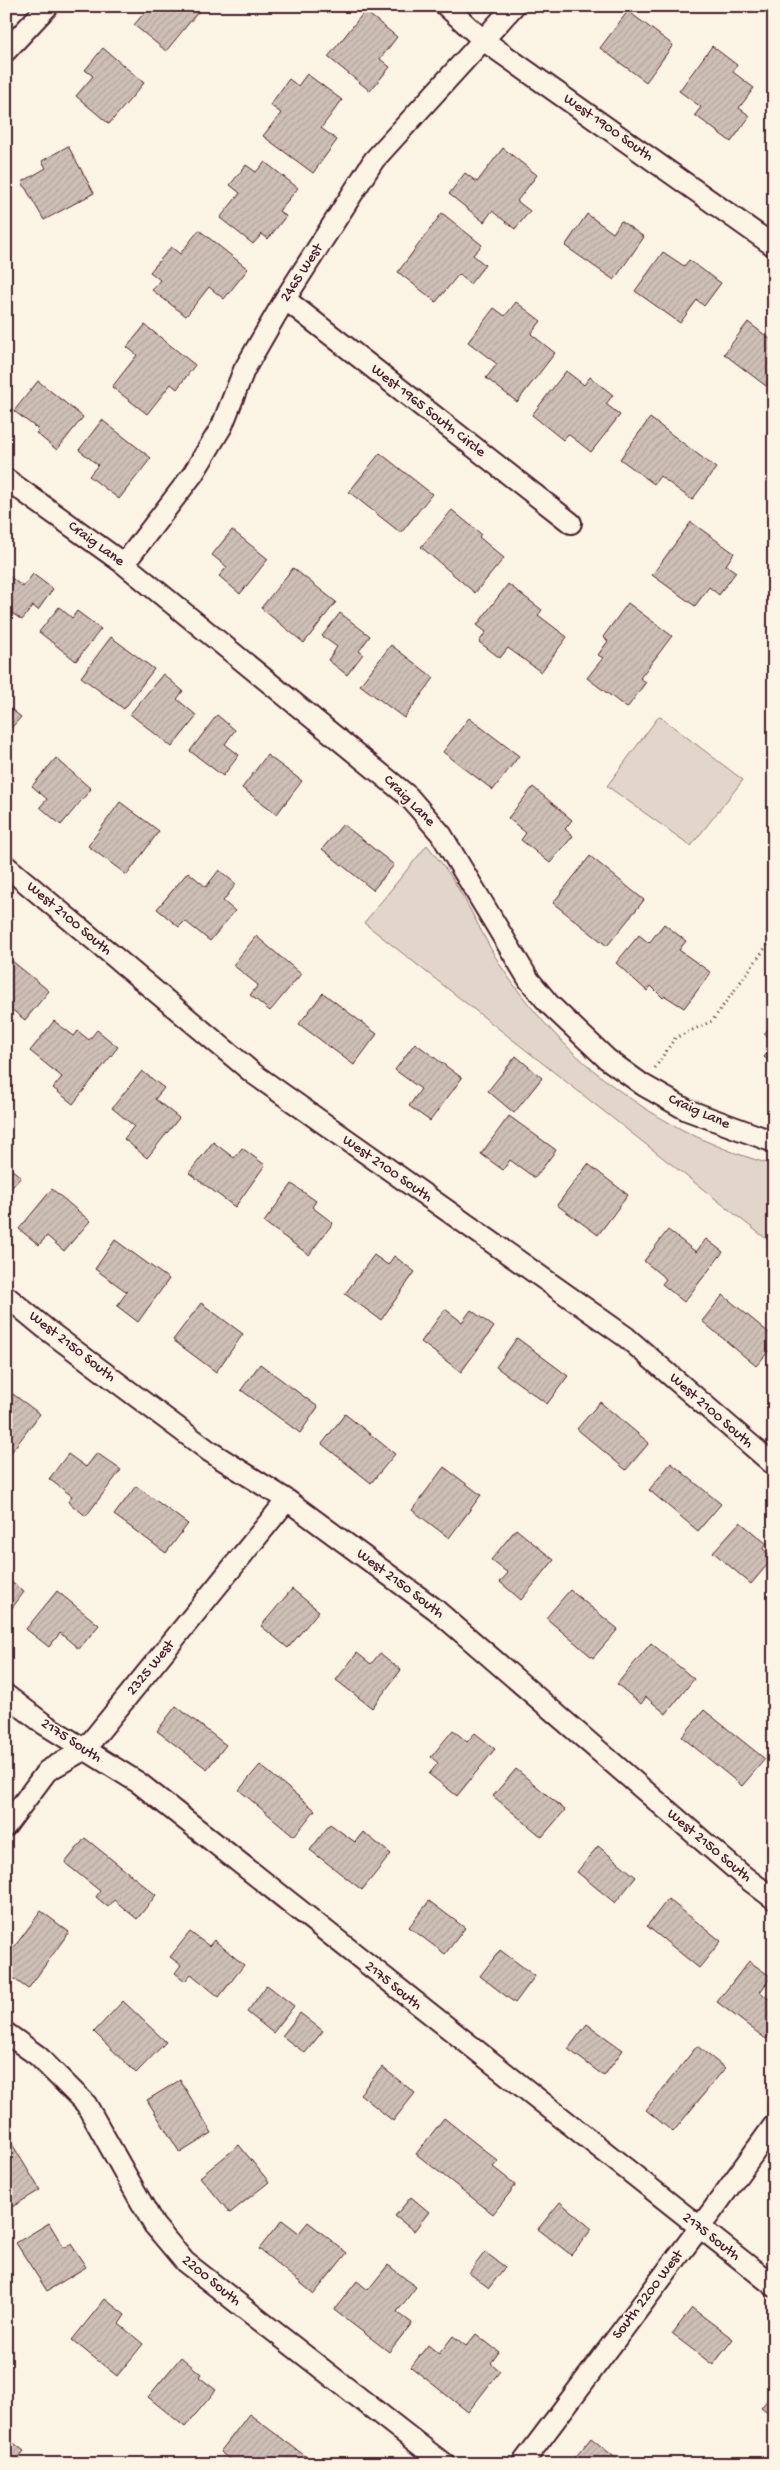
<svg xmlns="http://www.w3.org/2000/svg" width="780" height="2470" font-family="'Gochi Hand',sans-serif">
	<style>
		.green { fill: #e2d5ca; stroke: #967a7a }
		.building { fill: url(#building-hatch); stroke: #4a1f2b }
		.lines { fill: none; stroke-linecap: round; stroke-linejoin: round }
		.street-casing { stroke: #4a1f2b; stroke-width: 24 }
		.path { stroke: #4a1f2b; stroke-width: 3; stroke-dasharray: 1 4; stroke-linecap: butt }
		.street { stroke: #fcf5e5; stroke-width: 20 }
		.labels { text-anchor: middle; dominant-baseline: central; stroke-width: 4; stroke-linejoin: round; paint-order: stroke }
		.street-label { font-size: 15px; fill: #4a1f2b; stroke: #fcf5e5 }
	</style>
	<defs>
		<pattern id="building-hatch" width="6" height="6" patternUnits="userSpaceOnUse" patternTransform="scale(1.25)"><rect width="6" height="6" fill="#cfc0b7"/><path d="M-1 1l2-2M0 6l6-6M5 7l2-2" fill="none" stroke="#b3a59e"/></pattern>
	</defs>
	<rect width="100%" height="100%" fill="#fcf5e5"/>
	<filter id="ink" filterUnits="userSpaceOnUse"><feTurbulence type="fractalNoise" baseFrequency=".02" numOctaves="2"/><feDisplacementMap in="SourceGraphic" scale="10" xChannelSelector="R" yChannelSelector="G"/><feConvolveMatrix kernelMatrix="1 2 1 2 8 2 1 2 1" color-interpolation-filters="sRGB"/></filter>
	<g filter="url(#ink)">
		<path class="green" d="M659 716 743 780 691 846 607 786Z
			M427 845C438 859 450 873 458 888 476 918 489 950 509 978 572 1068 667 1137 774 1165V1245L364 923Z"/>
		<path class="building" d="M150 6H203L166 51 134 25Z
			M365 11 397 37 380 59 390 67 370 91 328 57Z
			M628 11 673 45 646 82 600 48Z
			M712 46 737 65 733 72 754 88 739 108 750 116 731 142 695 115 701 107 679 91Z
			M103 48 144 83 109 124 76 96 93 76 85 70Z
			M307 74 342 100 321 128 337 140 313 173 263 136 281 113 270 105 289 79 298 86Z
			M68 146 94 193 44 220 22 182 46 168 42 161Z
			M503 148 537 175 517 201 530 211 515 229 492 211 484 222 449 194 465 173 477 182Z
			M265 162 298 188 279 211 286 216 268 239 262 234 253 244 220 218 240 193 230 185 246 165 256 172Z
			M442 213 482 245 473 255 485 265 470 284 459 274 436 302 398 272Z
			M587 214 613 233 621 221 644 237 614 280 565 246Z
			M199 230 248 269 224 299 209 287 186 316 152 290 160 280 150 272 171 247 180 254Z
			M663 252 684 266 689 260 721 283 704 306 697 300 680 323 635 291Z
			M516 302 541 321 531 334 555 353 517 402 486 378 497 364 468 342 494 308 505 316Z
			M748 322 770 339 774 334V376L766 386 724 354Z
			M145 325 195 365 177 389 171 384 147 414 112 387 137 355 127 347Z
			M566 371 584 385 590 377 613 395 606 404 620 415 591 452 568 434 563 440 532 415Z
			M38 381 83 417 57 450 36 433 39 430 14 411Z
			M650 418 716 468 692 500 660 476 654 484 620 459Z
			M102 420 151 458 119 499 89 476 98 465 79 450Z
			M380 453 432 494 401 533 349 492Z
			M452 510 481 534 479 537 504 558 475 593 421 547Z
			M691 522 734 553 726 565 736 572 719 595 709 587 695 606 652 575Z
			M232 530 268 559 240 594 219 576 227 567 212 555Z
			M293 568 336 602 304 643 261 608Z
			M33 574 53 589 38 610 33 606 22 620 6 609V580L9 576 23 587Z
			M508 584 542 610 538 615 567 637 541 672 508 648 500 658 479 642 486 632 477 625Z
			M628 603 672 636 640 678 646 682 627 708 587 678 603 658 598 655 608 641 603 637Z
			M59 607 72 618 77 611 101 629 76 661 39 632Z
			M340 613 370 636 359 651 363 654 347 675 328 660 337 647 322 636Z
			M111 637 154 669 124 709 81 677Z
			M391 645 434 678 404 718 360 685Z
			M163 674 183 691 177 699 197 716 172 747 130 714Z
			M6 705 21 717 6 734Z
			M217 715 235 730 225 744 239 755 223 776 190 751Z
			M469 718 519 756 493 790 443 752Z
			M267 755 302 781 277 814 242 788Z
			M56 758 91 789 61 825 40 807 47 799 32 786Z
			M533 787 572 820 565 829 573 836 550 863 521 840 526 833 508 818Z
			M120 802 159 831 127 875 88 846Z
			M343 824 394 865 373 890 322 849Z
			M590 856 644 900 607 946 553 903Z
			M219 870 236 884 223 901 235 911 210 941 185 921 179 927 157 909 188 872 206 887Z
			M664 924 686 941 679 950 710 972V974L684 1008 665 996 663 998 651 986 647 991 616 963 639 935 649 943Z
			M256 936 301 974 270 1011 250 995 258 985 233 965Z
			M6 956 49 991 25 1020 6 1005Z
			M323 993 377 1034 354 1065 299 1024Z
			M54 1021 74 1036 78 1031 89 1040 97 1030 118 1047 73 1104 53 1088 62 1077 30 1051Z
			M774 1022V1041L764 1034Z
			M415 1043 462 1078 430 1121 409 1106 421 1089 395 1070Z
			M774 1045V1065L764 1057Z
			M516 1056 542 1078 514 1113 488 1091Z
			M142 1071 164 1088 155 1099 179 1118 147 1158 124 1139 134 1126 112 1108Z
			M509 1116 556 1150 535 1178 510 1160 503 1170 481 1154Z
			M213 1142 234 1158 242 1148 265 1165 235 1207 189 1173Z
			M588 1164 628 1195 598 1235 557 1205Z
			M6 1165 21 1177 6 1194Z
			M292 1184 316 1201 312 1207 333 1223 309 1255 264 1222Z
			M52 1189 90 1221 64 1251 47 1236 39 1245 19 1229Z
			M668 1230 696 1252 706 1239 723 1252 684 1302 662 1284 666 1279 644 1261Z
			M115 1240 169 1279 138 1322 117 1306 127 1292 95 1269Z
			M374 1255 388 1265 394 1256 415 1272 381 1320 345 1294Z
			M723 1295 774 1337V1345L756 1366 702 1321Z
			M201 1303 243 1334 216 1372 173 1340Z
			M445 1309 462 1322 471 1310 494 1327 461 1372 421 1342Z
			M517 1338 568 1376 547 1404 496 1367Z
			M260 1364 318 1407 300 1433 241 1390Z
			M6 1389 40 1414 9 1455 6 1453Z
			M600 1402 649 1443 626 1470 577 1429Z
			M345 1414 395 1454 371 1483 322 1444Z
			M97 1453 121 1470 86 1516 68 1502 72 1496 49 1479 68 1454 86 1467Z
			M671 1463 721 1504 698 1531 649 1490Z
			M444 1467 481 1495 449 1538 412 1510Z
			M136 1486 188 1524 166 1553 114 1515Z
			M740 1522 767 1544 763 1549 773 1558 751 1584 713 1552Z
			M516 1529 554 1560 521 1600 500 1582 508 1573 491 1560Z
			M6 1578 24 1592 6 1616Z
			M292 1589 319 1611 288 1648 261 1626Z
			M570 1590 618 1629 593 1658 546 1618Z
			M57 1591 99 1625 79 1649 60 1633 49 1647 26 1629Z
			M651 1643 694 1679 666 1714 646 1697 641 1704 617 1684Z
			M357 1653 371 1664 380 1653 401 1670 372 1708 336 1680Z
			M176 1706 226 1745 207 1769 157 1731Z
			M704 1710 765 1759 742 1786 682 1737Z
			M453 1730 467 1742 475 1733 495 1749 457 1796 429 1774 438 1763 431 1757Z
			M260 1765 315 1810 294 1836 239 1790Z
			M516 1769 565 1810 542 1837 493 1796Z
			M330 1824 355 1842 363 1832 391 1854 362 1890 310 1850Z
			M85 1838 156 1895 137 1919 114 1900 108 1907 96 1897 100 1891 65 1863Z
			M598 1846 636 1877 615 1903 577 1872Z
			M668 1899 721 1941 699 1968 647 1926Z
			M429 1901 465 1928 445 1954 409 1927Z
			M41 1911 69 1932 28 1989 6 1973V1958Z
			M190 1932 209 1946 214 1940 244 1965 219 1997 191 1974 185 1981 175 1973 181 1965 170 1957Z
			M500 1950 535 1976 515 2003 480 1976Z
			M749 1961 771 1977 760 1992 774 2003V2028L766 2039 717 2002Z
			M267 1985 294 2006 273 2033 247 2012Z
			M123 2001 166 2042 136 2073 94 2032Z
			M300 2013 323 2031 305 2053 282 2036Z
			M587 2024 623 2050 604 2076 568 2049Z
			M697 2046 725 2068 673 2132 646 2110Z
			M382 2067 415 2093 393 2121 360 2094Z
			M180 2080 212 2133 180 2153 147 2100Z
			M444 2118 498 2161 493 2167 516 2185 493 2214 416 2154Z
			M6 2134 40 2190 7 2210 6 2208Z
			M239 2145 269 2182 230 2213 200 2177Z
			M411 2197 429 2212 414 2231 395 2216Z
			M560 2202 592 2229 571 2255 538 2229Z
			M282 2220 299 2233 308 2222 347 2253 314 2294 259 2249Z
			M49 2223 64 2248 71 2244 86 2267 47 2291 16 2243Z
			M485 2252 505 2267 489 2288 469 2273Z
			M388 2265 416 2287 397 2312 412 2323 389 2352 334 2310 357 2281 368 2290Z
			M105 2299 125 2315 119 2324 143 2344 117 2376 72 2340Z
			M692 2308 733 2339 713 2365 672 2334Z
			M476 2334 499 2352 491 2363 500 2371 468 2412 411 2367 428 2345 439 2354 453 2336 466 2346Z
			M181 2357 201 2374 199 2377 216 2390 185 2427 148 2397Z
			M774 2392V2418L761 2408Z
			M249 2414 308 2458 303 2464H236L220 2452Z
			M6 2437 24 2451 18 2458 26 2464H6Z
			M591 2438 623 2464H570Z"/>
		<g class="lines">
			<defs>
				<path id="street" d="M446 6 483 40 774 246
					M6 51 48 6
					M285 299 571 523
					M6 479 124 564 408 796 441 834 529 980 549 1004 607 1059 643 1085 687 1110 774 1142
					M124 564 193 474 222 426 244 370 285 299 374 160 514 6
					M6 866 254 1074 626 1337 774 1465
					M6 1296 46 1329 209 1451 287 1500 435 1609 741 1874 774 1899
					M6 1695 44 1724 139 1783 774 2286
					M6 1826 47 1771 85 1749 287 1500
					M6 2033 38 2056 86 2104 154 2225 185 2262 444 2464
					M522 2464 712 2211 774 2125"/>
			</defs>
			<use href="#street" class="street-casing"/>
			<path class="path" d="M655 1068 675 1038 712 1021 774 936"/>
			<use href="#street" class="street"/>
		</g>
	</g>
	<g class="labels">
		<g class="street-label">
			<text transform="translate(608 128) rotate(35)">West 1900 South</text>
			<text transform="translate(302 273) rotate(-57)">2465 West</text>
			<text transform="translate(428 411) rotate(38)">West 1965 South Circle</text>
			<text transform="translate(96 544) rotate(36)">Craig Lane</text>
			<text transform="translate(409 801) rotate(45)">Craig Lane</text>
			<text transform="translate(69 919) rotate(40)">West 2100 South</text>
			<text transform="translate(699 1112) rotate(24)">Craig Lane</text>
			<text transform="translate(387 1169) rotate(35)">West 2100 South</text>
			<text transform="translate(72 1347) rotate(38)">West 2150 South</text>
			<text transform="translate(711 1411) rotate(41)">West 2100 South</text>
			<text transform="translate(400 1584) rotate(37)">West 2150 South</text>
			<text transform="translate(151 1668) rotate(-51)">2325 West</text>
			<text transform="translate(71 1741) rotate(33)">2175 South</text>
			<text transform="translate(709 1846) rotate(40)">West 2150 South</text>
			<text transform="translate(393 1986) rotate(39)">2175 South</text>
			<text transform="translate(711 2237) rotate(38)">2175 South</text>
			<text transform="translate(211 2281) rotate(39)">2200 South</text>
			<text transform="translate(648 2295) rotate(-53)">South 2200 West</text>
		</g>
	</g>
	<rect width="780" height="2470" fill="none" stroke="#fcf5e5" stroke-width="25"/>
	<rect x="12" y="12" width="755" height="2445" fill="none" stroke="#4a1f2b" stroke-width="2" filter="url(#ink)"/>
</svg>
